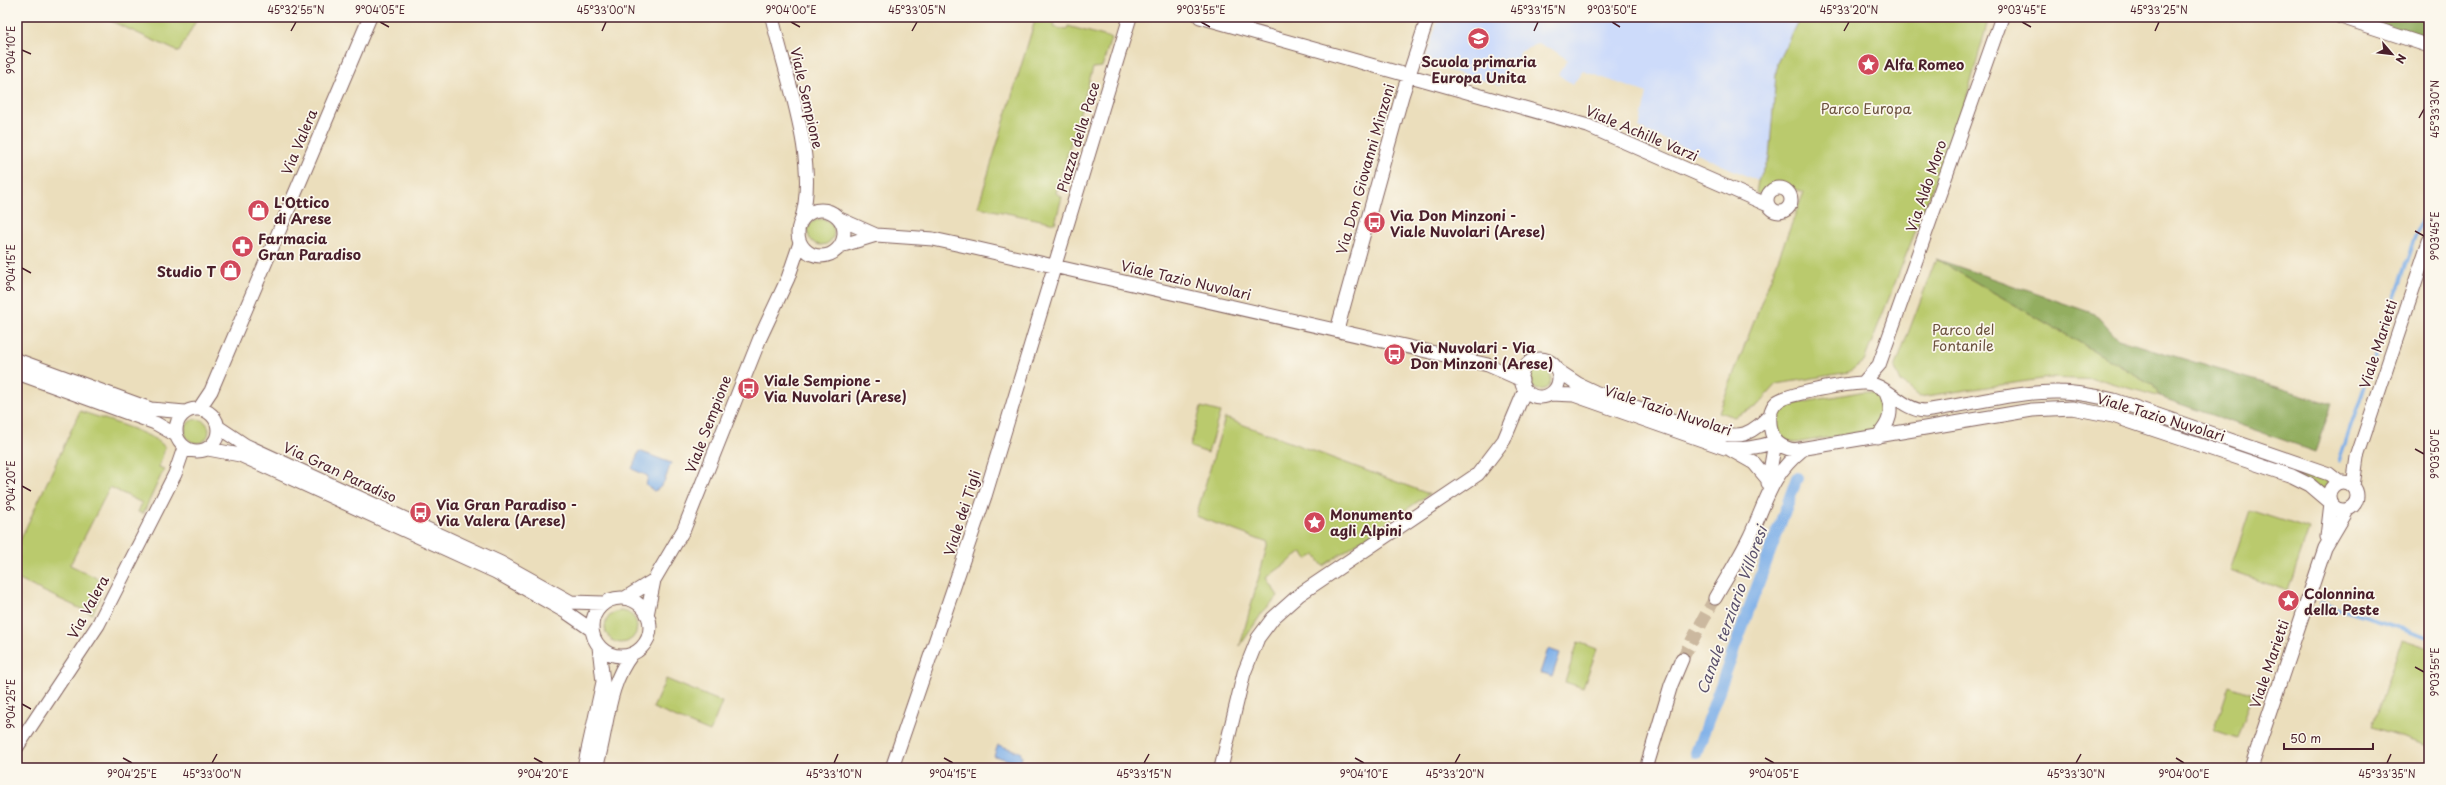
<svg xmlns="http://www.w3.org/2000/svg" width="2446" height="785" font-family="'Playpen Sans',sans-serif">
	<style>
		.built { fill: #cddbfa }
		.green { fill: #baca6d; stroke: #82744c }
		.forest { fill: #93ae60; stroke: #6e6646 }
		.water { fill: #7baee8; stroke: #62668a }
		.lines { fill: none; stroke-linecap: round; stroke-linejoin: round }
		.stream { stroke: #7baee8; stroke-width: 3.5 }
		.canal { stroke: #7baee8; stroke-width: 12 }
		.minor-tunnel { stroke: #cbb89f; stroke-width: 13; stroke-dasharray: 13 6; stroke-linecap: butt }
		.minor-casing { stroke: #82625e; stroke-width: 15 }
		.minor { stroke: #fff; stroke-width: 13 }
		.ticks { fill: none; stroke: #4a1f2b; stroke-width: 1.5 }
		.labels { text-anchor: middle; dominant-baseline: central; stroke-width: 3.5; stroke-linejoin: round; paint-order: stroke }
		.poi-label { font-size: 14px; font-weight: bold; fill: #4a1f2b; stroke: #fbf7ec; text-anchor: start }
		.street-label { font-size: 14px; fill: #4a1f2b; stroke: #fbf7ec }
		.park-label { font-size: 14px; fill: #6c523f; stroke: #fbf7ec }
		.water-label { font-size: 15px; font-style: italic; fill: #5b516d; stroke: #fbf7ec }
		.neatline { fill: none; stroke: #4a1f2b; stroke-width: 1.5 }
		.ticks-label { font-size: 10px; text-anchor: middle; fill: #4a1f2b }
	</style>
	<rect width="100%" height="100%" fill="#fbf7ec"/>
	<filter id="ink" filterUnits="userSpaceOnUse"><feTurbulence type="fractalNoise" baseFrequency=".025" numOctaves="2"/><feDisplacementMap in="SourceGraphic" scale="8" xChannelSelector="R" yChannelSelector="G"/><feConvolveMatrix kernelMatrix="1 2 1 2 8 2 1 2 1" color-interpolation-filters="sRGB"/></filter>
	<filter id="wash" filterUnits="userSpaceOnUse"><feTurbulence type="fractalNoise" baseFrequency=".012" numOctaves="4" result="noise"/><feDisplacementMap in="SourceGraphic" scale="16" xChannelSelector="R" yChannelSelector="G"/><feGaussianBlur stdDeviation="0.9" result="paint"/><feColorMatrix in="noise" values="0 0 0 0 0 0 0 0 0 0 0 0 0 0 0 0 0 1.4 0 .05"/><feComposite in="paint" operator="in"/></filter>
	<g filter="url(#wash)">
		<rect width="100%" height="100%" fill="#ebdebc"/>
		<path class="built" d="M1439 17H1800L1777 63 1769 158 1758 181 1639 128 1647 93 1583 71 1572 85 1558 74 1568 60 1552 49 1537 44 1520 52 1518 64 1509 62 1500 85 1426 64 1425 60Z"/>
		<path class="green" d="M102 17H198L179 52Z
			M1036 17 1054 22 1053 27 1067 30 1068 26 1111 38 1102 67 1093 68 1056 193 1062 197 1055 223 978 207Z
			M1800 17H1989L1962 114 1864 361 1849 372 1777 384 1757 406 1734 417 1719 412 1804 192 1774 182 1763 195 1756 193 1758 181 1769 158 1777 63Z
			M808 232a13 13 0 1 1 26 0a13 13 0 1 1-26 0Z
			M1936 259 2153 385 2160 397 2102 380 2048 378 1919 397 1901 382 1895 368Z
			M1529 379a11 11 0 1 1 22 0a11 11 0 1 1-22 0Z
			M1865 391 1879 395 1886 409 1880 426 1875 430 1795 443C1780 439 1774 428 1779 413L1788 405Z
			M1201 407 1220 412 1208 453 1190 447Z
			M80 411C96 417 159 434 165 448L159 467 164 469 143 514 138 512 142 503 110 487 70 565 103 581 95 595 100 598 92 614 17 579V547Z
			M1225 418 1429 494 1323 566 1315 555 1307 559 1302 552 1266 578 1278 596 1262 613 1240 646 1268 543 1196 516Z
			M185 431a12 12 0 1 1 24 0a12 12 0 1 1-24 0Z
			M2277 461 2330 481 2324 489 2275 465Z
			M2250 510 2309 529 2288 591 2230 571Z
			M605 627a16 16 0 1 1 32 0a16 16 0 1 1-32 0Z
			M2402 639 2429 648V745L2372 727Z
			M1578 642 1597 649 1583 688 1565 682Z
			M666 679 722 702 710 732 653 708Z
			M2229 686 2252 694 2237 739 2214 731Z"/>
		<path class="forest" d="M2358 17H2429V41Z
			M1936 259 2095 314 2118 339 2332 404 2315 451 2160 397 2153 385Z"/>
		<path class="water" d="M639 451 671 463C667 472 665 488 654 491L646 485 648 476 632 469Z
			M1548 649 1560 653 1552 677 1540 673Z
			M998 745 1020 752 1022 756 1020 763 994 756Z"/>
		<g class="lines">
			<path class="stream" d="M2339 461 2429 198
				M2321 603 2429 637"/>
			<path class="canal" d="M1696 753 1797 478"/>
		</g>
	</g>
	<g filter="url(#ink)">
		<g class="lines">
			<path class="minor-tunnel" d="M1682 659 1715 598"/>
			<defs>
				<path id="minor" d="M772 17C785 76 820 162 801 221
					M1200 17 1588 126 1768 205
					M2341 17 2429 46
					M1767 200a12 12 0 1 1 24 0a12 12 0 1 1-24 0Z
					M798 233a23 23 0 1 1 46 0a23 23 0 1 1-46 0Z
					M840 219 876 235 933 239 970 247 1488 365 1522 380
					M840 246 876 235
					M1337 330 1402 96 1428 17
					M1521 378a19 19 0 1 1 38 0a19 19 0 1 1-38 0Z
					M17 360 151 409 185 412
					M1557 370 1578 384 1595 392C1625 402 1718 442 1744 434 1755 430 1763 422 1771 414
					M17 373 155 423 176 435
					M1863 383 1879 365 2002 17
					M1551 394 1574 395 1725 448C1744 450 1758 447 1775 442
					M176 430a21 21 0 1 1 42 0a21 21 0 1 1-42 0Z
					M199 409 211 391 370 17
					M218 427 245 445 501 563 571 602 604 603
					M1877 437C1890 423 1894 411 1886 393
					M208 449 240 455 496 572 566 612 592 630
					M1731 450 1754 463 1769 481
					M2329 496a14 14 0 1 1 28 0a14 14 0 1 1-28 0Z
					M1768 483 1775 442
					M2353 486 2357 457 2429 241
					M2330 502 2310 485 2292 476 2113 416 2072 408 2032 410 1794 450C1783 448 1773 443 1771 430 1769 421 1769 409 1777 402 1786 394 1849 383 1863 383 1886 382 1901 410 1925 411 1966 405 2019 391 2059 392 2077 392 2096 396 2114 400L2329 474 2339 482
					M2327 537 2331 503
					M625 598 654 580 684 529 760 338 788 278 800 243
					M1715 598C1727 577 1740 557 1750 536 1767 501 1770 476 1802 450
					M592 627a29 29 0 1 1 58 0a29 29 0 1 1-58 0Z
					M647 615 654 580
					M17 747 98 625 175 474 184 448
					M1648 762 1671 685 1682 659
					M584 768 603 682 599 647
					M596 768C608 730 606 687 632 654
					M892 768 985 496 1130 17
					M1221 768 1244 673 1258 638 1273 618 1300 594 1478 474 1504 440 1525 390
					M2251 768 2325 548 2348 509"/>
			</defs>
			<use href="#minor" class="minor-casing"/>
			<use href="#minor" class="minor"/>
		</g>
	</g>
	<path class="ticks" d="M380 22 389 27M791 22 800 27M1201 22 1210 27M1612 22 1620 27M2022 22 2031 27M291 31 296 22M602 31 606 22M912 31 917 22M1534 31 1538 22M1844 31 1849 22M2155 31 2159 22M22 50 31 54M2419 118 2424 109M2415 231 2424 236M22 268 31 273M2415 449 2424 454M22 486 31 491M2415 667 2424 672M22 704 31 709M123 758 132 763M534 758 543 763M944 758 953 763M1355 758 1364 763M1765 758 1774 763M2176 758 2184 763M212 763 217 754M834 763 838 754M1144 763 1149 754M1455 763 1460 754M2076 763 2081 754M2387 763 2391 754"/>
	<defs>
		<symbol id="school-disc" viewBox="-11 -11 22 22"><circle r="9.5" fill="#d1495b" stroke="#fbf7ec"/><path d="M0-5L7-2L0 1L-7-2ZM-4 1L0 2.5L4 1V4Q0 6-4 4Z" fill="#fff"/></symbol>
		<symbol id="sight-disc" viewBox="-11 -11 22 22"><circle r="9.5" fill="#d1495b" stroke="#fbf7ec"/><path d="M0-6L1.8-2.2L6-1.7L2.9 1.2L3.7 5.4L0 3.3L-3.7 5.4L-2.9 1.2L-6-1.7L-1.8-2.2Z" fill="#fff"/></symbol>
		<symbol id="shop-disc" viewBox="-11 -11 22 22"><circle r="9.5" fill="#d1495b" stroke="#fbf7ec"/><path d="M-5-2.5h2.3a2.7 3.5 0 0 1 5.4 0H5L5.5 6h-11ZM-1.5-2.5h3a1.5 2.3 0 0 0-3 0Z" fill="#fff"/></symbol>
		<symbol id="bus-disc" viewBox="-11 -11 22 22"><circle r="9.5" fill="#d1495b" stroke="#fbf7ec"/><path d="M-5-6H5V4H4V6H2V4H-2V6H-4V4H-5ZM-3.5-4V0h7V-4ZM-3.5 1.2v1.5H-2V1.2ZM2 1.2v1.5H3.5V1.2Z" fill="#fff"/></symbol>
		<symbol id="pharmacy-disc" viewBox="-11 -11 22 22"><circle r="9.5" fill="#d1495b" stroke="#fbf7ec"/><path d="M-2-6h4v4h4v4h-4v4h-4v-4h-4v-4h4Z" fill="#fff"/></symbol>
	</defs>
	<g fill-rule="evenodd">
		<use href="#school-disc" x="1466" y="26" width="25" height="25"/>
		<use href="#sight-disc" x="1856" y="52" width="25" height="25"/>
		<use href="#shop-disc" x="246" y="198" width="25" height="25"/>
		<use href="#bus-disc" x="1362" y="210" width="25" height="25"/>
		<use href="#pharmacy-disc" x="230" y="234" width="25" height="25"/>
		<use href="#shop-disc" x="218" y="258" width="25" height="25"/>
		<use href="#bus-disc" x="1382" y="342" width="25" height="25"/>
		<use href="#bus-disc" x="736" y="376" width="25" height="25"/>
		<use href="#bus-disc" x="408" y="500" width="25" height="25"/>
		<use href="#sight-disc" x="1302" y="510" width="25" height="25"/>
		<use href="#sight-disc" x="2276" y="588" width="25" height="25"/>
	</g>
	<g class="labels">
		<g class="poi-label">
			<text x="1479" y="61" text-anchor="middle">Scuola primaria<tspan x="1479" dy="16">Europa Unita</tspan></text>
			<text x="1884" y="64">Alfa Romeo</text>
			<text x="274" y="202">L'Ottico<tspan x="274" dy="16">di Arese</tspan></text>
			<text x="1390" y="215">Via Don Minzoni -<tspan x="1390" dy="16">Viale Nuvolari (Arese)</tspan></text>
			<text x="258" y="238">Farmacia<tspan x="258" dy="16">Gran Paradiso</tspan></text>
			<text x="216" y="271" text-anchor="end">Studio T</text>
			<text x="1410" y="347">Via Nuvolari - Via<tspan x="1410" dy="16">Don Minzoni (Arese)</tspan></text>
			<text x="764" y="380">Viale Sempione -<tspan x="764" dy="16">Via Nuvolari (Arese)</tspan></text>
			<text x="436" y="504">Via Gran Paradiso -<tspan x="436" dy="16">Via Valera (Arese)</tspan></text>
			<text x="1330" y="514">Monumento<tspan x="1330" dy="16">agli Alpini</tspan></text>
			<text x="2304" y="593">Colonnina<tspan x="2304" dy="16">della Peste</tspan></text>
		</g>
		<g class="street-label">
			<text transform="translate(807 98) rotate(77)">Viale Sempione</text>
			<text transform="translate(1642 133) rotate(23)">Viale Achille Varzi</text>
			<text transform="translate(1078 137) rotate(-73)">Piazza della Pace</text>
			<text transform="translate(299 142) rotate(-67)">Via Valera</text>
			<text transform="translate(1365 169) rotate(-74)">Via Don Giovanni Minzoni</text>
			<text transform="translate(1926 186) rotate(-71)">Via Aldo Moro</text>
			<text transform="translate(1186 280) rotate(13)">Viale Tazio Nuvolari</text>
			<text transform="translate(2378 344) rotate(-72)">Viale Marietti</text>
			<text transform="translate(1668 410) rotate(18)">Viale Tazio Nuvolari</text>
			<text transform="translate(2161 417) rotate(17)">Viale Tazio Nuvolari</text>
			<text transform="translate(708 424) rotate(-69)">Viale Sempione</text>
			<text transform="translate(340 472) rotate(25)">Via Gran Paradiso</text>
			<text transform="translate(962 513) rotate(-72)">Viale dei Tigli</text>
			<text transform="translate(88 607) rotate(-61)">Via Valera</text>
			<text transform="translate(2269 664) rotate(-71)">Viale Marietti</text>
		</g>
		<g class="park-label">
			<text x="1866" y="108">Parco Europa</text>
			<text x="1963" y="329">Parco del<tspan x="1963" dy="16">Fontanile</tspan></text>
		</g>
		<g class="water-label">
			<text transform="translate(1731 610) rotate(-70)">Canale terziario Villoresi</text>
		</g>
	</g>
	<rect width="2446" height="785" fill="none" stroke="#fbf7ec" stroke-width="44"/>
	<g transform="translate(2392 54) rotate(118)" stroke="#fbf7ec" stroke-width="3" paint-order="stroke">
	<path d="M0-3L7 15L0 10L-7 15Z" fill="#4a1f2b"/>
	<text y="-6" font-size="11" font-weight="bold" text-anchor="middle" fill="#4a1f2b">N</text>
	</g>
	<path d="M2284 743v6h89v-6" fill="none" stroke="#4a1f2b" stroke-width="2"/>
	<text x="2290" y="743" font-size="12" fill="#4a1f2b" stroke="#fbf7ec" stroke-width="3" paint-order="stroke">50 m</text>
	<rect x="22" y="22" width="2402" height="741" class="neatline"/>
	<g class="ticks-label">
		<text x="296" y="14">45°32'55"N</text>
		<text x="380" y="14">9°04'05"E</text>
		<text x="606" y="14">45°33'00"N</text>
		<text x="791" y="14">9°04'00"E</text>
		<text x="917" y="14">45°33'05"N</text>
		<text x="1201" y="14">9°03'55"E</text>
		<text x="1538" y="14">45°33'15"N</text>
		<text x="1612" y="14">9°03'50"E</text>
		<text x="1849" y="14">45°33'20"N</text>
		<text x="2022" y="14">9°03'45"E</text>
		<text x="2159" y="14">45°33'25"N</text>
		<text transform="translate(11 50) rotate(-90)" y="4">9°04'10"E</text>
		<text transform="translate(2435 109) rotate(-90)" y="4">45°33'30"N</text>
		<text transform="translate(2435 236) rotate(-90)" y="4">9°03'45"E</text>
		<text transform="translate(11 268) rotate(-90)" y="4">9°04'15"E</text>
		<text transform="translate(2435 454) rotate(-90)" y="4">9°03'50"E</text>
		<text transform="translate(11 486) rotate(-90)" y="4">9°04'20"E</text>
		<text transform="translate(2435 672) rotate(-90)" y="4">9°03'55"E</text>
		<text transform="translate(11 704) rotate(-90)" y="4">9°04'25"E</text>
		<text x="132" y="778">9°04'25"E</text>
		<text x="212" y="778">45°33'00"N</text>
		<text x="543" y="778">9°04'20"E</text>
		<text x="834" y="778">45°33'10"N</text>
		<text x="953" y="778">9°04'15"E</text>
		<text x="1144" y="778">45°33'15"N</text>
		<text x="1364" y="778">9°04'10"E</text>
		<text x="1455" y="778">45°33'20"N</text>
		<text x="1774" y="778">9°04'05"E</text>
		<text x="2076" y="778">45°33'30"N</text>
		<text x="2184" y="778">9°04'00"E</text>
		<text x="2387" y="778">45°33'35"N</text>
	</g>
</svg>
